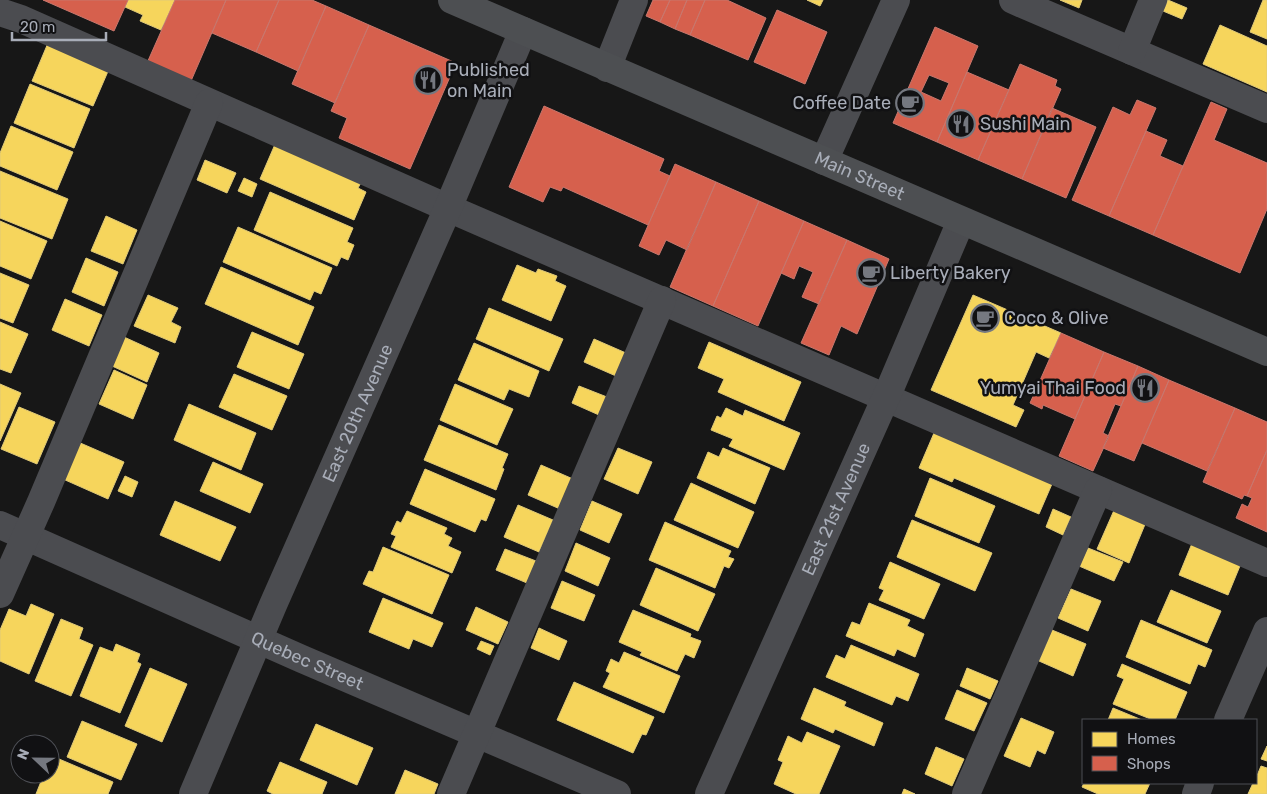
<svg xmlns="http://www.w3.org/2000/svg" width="1267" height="794" font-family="Rubik,sans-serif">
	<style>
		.homes { fill: #f6d55c; stroke: #dfc978 }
		.shops { fill: #d6604d; stroke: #c8776d; fill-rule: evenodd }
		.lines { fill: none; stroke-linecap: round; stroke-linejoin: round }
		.minor { stroke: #4b4c50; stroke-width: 28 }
		.major { stroke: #4d4f52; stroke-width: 28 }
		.labels { text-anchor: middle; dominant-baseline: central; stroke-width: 5; stroke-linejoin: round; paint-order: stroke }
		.poi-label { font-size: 18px; fill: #a8adb8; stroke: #111113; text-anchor: start }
		.street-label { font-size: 18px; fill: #a8adb8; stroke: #111113 }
	</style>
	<rect width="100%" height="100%" fill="#171717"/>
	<path class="homes" d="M128 0H175L161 30 140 21 143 15 125 7Z
		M807 0H823L820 6Z
		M1060 0H1082L1079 8Z
		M1168 0 1187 8 1182 19 1163 11Z
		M1263 0H1267V39L1250 32Z
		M1220 25 1267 46V92L1203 64Z
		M48 43 109 69 93 106 32 81Z
		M30 84 90 109 74 148 14 123Z
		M11 126 73 152 57 190 0 166V153Z
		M276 142 363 179 358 188 366 192 354 220 260 179Z
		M205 160 236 173 227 193 197 180Z
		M0 171 68 199 52 239 0 218Z
		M244 178 257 184 252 197 238 191Z
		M270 192 353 228 347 242 354 245 348 260 341 257 337 266 254 230Z
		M106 216 137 230 123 264 91 251Z
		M0 221 47 241 31 279 0 266Z
		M238 227 332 268 321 294 314 291 310 300 223 262Z
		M86 258 118 272 104 306 72 292Z
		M517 265 536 273 538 269 557 276 555 281 566 286 551 321 502 300Z
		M221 267 314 307 298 345 205 304Z
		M0 273 29 285 13 323 0 318Z
		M148 295 178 308 171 322 181 327 175 343 134 326Z
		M973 295 1061 333 1049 358 1036 352 1013 405 1024 410 1016 427 931 390Z
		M65 299 102 315 89 346 52 330Z
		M489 308 563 339 549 371 476 339Z
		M0 322 28 334 11 373 0 369Z
		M252 332 304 354 289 389 237 367Z
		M124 337 159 353 147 382 112 366Z
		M594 339 626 353 616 376 584 362Z
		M709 342 801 382 784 421 718 392 724 379 698 368Z
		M474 343 539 371 529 397 509 389 504 400 458 380Z
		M114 370 147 385 133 419 99 404Z
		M234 374 287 396 272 430 219 407Z
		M0 384 21 393 0 441Z
		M455 384 513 409 497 445 440 420Z
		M579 386 607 397 599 415 572 403Z
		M189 404 256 433 241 470 174 440Z
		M19 407 55 422 37 464 1 449Z
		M726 408 743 416 745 410 800 433 784 470 729 446 733 439 711 430 717 416 721 418Z
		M439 425 508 454 502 468 504 469 496 490 424 460Z
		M937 426 1055 477 1039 514 954 478 952 482 919 468Z
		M78 442 124 462 108 499 63 479Z
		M618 448 652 462 638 494 604 479Z
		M723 448 770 468 755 504 697 478 708 452 719 457Z
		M213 462 263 484 250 513 200 491Z
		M541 465 573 479 560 509 528 495Z
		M425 469 495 499 486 521 481 519 475 532 410 504Z
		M125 476 138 482 132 497 118 491Z
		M930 478 995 506 979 543 915 516Z
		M691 483 754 512 738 548 674 520Z
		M175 501 236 527 220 561 160 535Z
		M592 501 622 514 609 543 580 530Z
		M518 505 553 520 539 552 504 537Z
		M1115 508 1146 522 1129 563 1097 549Z
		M1053 509 1071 517 1063 535 1046 527Z
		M407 511 447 528 444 534 452 538 448 546 461 552 452 573 391 547 396 536 391 534 397 521 401 523Z
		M912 520 992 553 975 591 897 557Z
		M665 522 731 551 728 557 734 559 729 568 724 566 715 588 649 560Z
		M1193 541 1242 561 1228 595 1179 575Z
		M576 543 610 558 598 586 565 571Z
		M383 547 449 575 432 614 363 584 369 571 373 572Z
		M1088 548 1123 562 1114 581 1079 566Z
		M505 549 536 561 527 583 496 570Z
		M890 562 940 584 924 619 879 600 884 590 879 588Z
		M656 568 715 594 698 631 640 605Z
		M562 581 595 595 584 621 551 608Z
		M1071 589 1101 601 1088 631 1058 618Z
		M1171 590 1221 611 1207 643 1157 622Z
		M383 598 443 623 432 647 413 639 409 649 369 632Z
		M869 603 910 620 907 626 924 634 915 657 897 649 894 656 846 636 852 622 860 625Z
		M31 604 54 614 29 674 0 661V630L9 609 26 616Z
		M476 607 508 622 498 644 466 630Z
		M633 610 691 634 690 637 701 641 694 658 685 654 677 671 640 655 642 652 619 642Z
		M61 619 83 628 79 639 93 645 71 696 35 681Z
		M1141 620 1212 650 1205 667 1198 664 1190 684 1126 657Z
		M539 628 567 641 559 660 531 648Z
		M1052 630 1086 644 1073 676 1039 661Z
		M481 641 494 646 490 655 477 649Z
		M116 644 140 654 137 662 141 664 120 713 80 696 100 647 113 652Z
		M851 645 919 674 908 701 896 696 892 705 826 677 836 655 845 659Z
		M624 652 680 676 664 713 603 687 610 673 606 671 611 659 619 663Z
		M1122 664 1187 692 1175 720H1153L1113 704 1124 679 1117 676Z
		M150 668 187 684 162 742 125 726Z
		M967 668 998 681 990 699 960 686Z
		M574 682 654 717 646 735 642 734 633 753 557 720Z
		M814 688 846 702 844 706 883 723 874 746 835 729 833 733 801 719Z
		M957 690 987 703 974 731 945 719Z
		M1113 708 1142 720H1108Z
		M1021 718 1054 732 1045 754 1037 750 1030 767 1004 756Z
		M82 721 137 744 121 780 67 757Z
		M316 724 373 748 357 785 300 760Z
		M807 732 840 746 819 794H796L774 784 783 762 778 760 788 736 802 743Z
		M1267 746V761L1261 759Z
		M936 747 964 759 952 786 925 774Z
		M52 756 113 782 108 794H36L44 774H50V760Z
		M280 762 327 782 322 794H273L267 791Z
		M1261 766 1267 768V794H1248L1253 783H1256V778Z
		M405 770 438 784 434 794H395Z
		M1084 783H1150L1145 794H1098L1082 787Z
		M904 789 915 794H902Z"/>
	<path class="shops" d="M43 0H128L114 31Z
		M175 0H226L191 81 147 63Z
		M226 0H279L256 52 212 33Z
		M279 0H312L326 6 298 71 256 52Z
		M653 0H670L660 22 646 16Z
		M670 0H687L675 29 660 22Z
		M687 0H705L690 35 675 29Z
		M705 0H727L766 18 748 60 690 35Z
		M326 6 369 25 335 103 292 84Z
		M777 10 827 32 805 84 754 62Z
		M369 25 456 63 410 169 339 138 347 118 331 111Z
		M935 27 978 46 937 142 893 123ZM929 75 949 83 941 101 921 92Z
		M1020 64 1057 80 1055 86 1061 89 1022 179 978 160Z
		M967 72 1009 90 978 160 937 142Z
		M1137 100 1156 108 1109 216 1072 200 1113 107 1130 115Z
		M1211 102 1227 109 1214 140 1267 163V209L1240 273 1153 235Z
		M544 106 664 159 659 171 670 176 648 225 563 187 561 191 550 187 543 202 509 187Z
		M1052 108 1096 127 1066 198 1022 179Z
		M1146 131 1167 140 1160 156 1183 166 1153 235 1109 216Z
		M675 164 716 182 687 250 666 240 659 255 639 246Z
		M716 182 759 201 713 306 670 287Z
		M759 201 804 221 758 326 713 306Z
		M804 221 847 240 819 304 802 297 813 272 799 266 794 279 781 273Z
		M847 240 889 259 857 334 841 326 829 355 801 343Z
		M1061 333 1104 352 1075 419 1043 405 1042 409 1030 403Z
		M1104 352 1138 366 1121 406 1115 404 1103 433 1109 436 1093 471 1059 456Z
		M1138 366 1169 380 1134 461 1103 448Z
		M1169 380 1235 408 1207 471 1142 443Z
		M1235 408 1267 422V450L1247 496 1244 495 1242 499 1203 482Z
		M1267 450V532L1236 518 1242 504 1248 507 1252 498 1247 496Z"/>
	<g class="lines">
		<g class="minor">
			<path d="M1013 0 1267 109"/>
			<path d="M0 12 21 19 448 208 1267 563"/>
			<path d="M1132 51 1153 0"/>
			<path d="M607 68 634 0"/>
			<path d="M824 161 896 0"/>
			<path id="s1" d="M0 525 302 659 617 794"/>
			<path d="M0 594 41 502 209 103"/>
			<path d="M1228 720 1267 631"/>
			<path id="s2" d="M193 794 273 605 448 208 523 31"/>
			<path d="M451 794 662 300"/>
			<path id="s3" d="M709 794 891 386 961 221"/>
			<path d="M966 794 1098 490"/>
			<path d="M1196 794 1200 783"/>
		</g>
		<path class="major" id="s4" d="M452 0 1267 352"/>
	</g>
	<defs>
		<symbol id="restaurant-ring" viewBox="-11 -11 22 22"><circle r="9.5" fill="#111113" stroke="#757880" stroke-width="1.5"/><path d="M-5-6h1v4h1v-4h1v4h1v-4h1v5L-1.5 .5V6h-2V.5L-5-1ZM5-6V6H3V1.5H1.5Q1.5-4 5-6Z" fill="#757880"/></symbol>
		<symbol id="cafe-ring" viewBox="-11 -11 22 22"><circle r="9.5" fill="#111113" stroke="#757880" stroke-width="1.5"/><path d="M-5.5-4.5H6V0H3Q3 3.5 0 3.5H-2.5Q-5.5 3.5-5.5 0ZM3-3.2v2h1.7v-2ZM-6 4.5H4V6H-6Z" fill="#757880"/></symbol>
	</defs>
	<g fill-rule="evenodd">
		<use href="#restaurant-ring" x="412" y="64" width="32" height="32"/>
		<use href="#cafe-ring" x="894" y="87" width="32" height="32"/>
		<use href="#restaurant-ring" x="945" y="108" width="32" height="32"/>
		<use href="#cafe-ring" x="855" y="257" width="32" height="32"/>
		<use href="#cafe-ring" x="969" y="302" width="32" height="32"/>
		<use href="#restaurant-ring" x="1129" y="372" width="32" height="32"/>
	</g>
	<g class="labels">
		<g class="poi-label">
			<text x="447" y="70">Published<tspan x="447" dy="21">on Main</tspan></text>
			<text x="891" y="103" text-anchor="end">Coffee Date</text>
			<text x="980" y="124">Sushi Main</text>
			<text x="890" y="273">Liberty Bakery</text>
			<text x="1004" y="318">Coco &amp; Olive</text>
			<text x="1126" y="388" text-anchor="end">Yumyai Thai Food</text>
		</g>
		<g class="street-label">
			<text stroke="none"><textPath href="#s4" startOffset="444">Main Street</textPath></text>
			<text stroke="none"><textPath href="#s2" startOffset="415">East 20th Avenue</textPath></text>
			<text stroke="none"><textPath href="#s3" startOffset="312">East 21st Avenue</textPath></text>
			<text stroke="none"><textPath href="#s1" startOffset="336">Quebec Street</textPath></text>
		</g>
	</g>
	<rect x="1082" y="719" width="175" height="65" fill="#111113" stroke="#4d4f55"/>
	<rect x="1092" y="732" width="25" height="15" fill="#f6d55c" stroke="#4d4f55"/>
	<text x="1127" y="744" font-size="15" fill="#a8adb8">Homes</text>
	<rect x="1092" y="756" width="25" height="15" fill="#d6604d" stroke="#4d4f55"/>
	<text x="1127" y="769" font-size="15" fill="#a8adb8">Shops</text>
	<g transform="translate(35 759) rotate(292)"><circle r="24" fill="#111113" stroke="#4d4f55"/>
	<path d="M0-4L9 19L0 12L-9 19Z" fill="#757880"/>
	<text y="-8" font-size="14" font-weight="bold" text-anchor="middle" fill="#a8adb8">N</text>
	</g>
	<path d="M12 32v8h94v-8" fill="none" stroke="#a8adb8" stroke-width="2.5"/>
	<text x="20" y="32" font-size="15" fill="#a8adb8" stroke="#111113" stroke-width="4" paint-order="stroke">20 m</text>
</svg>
